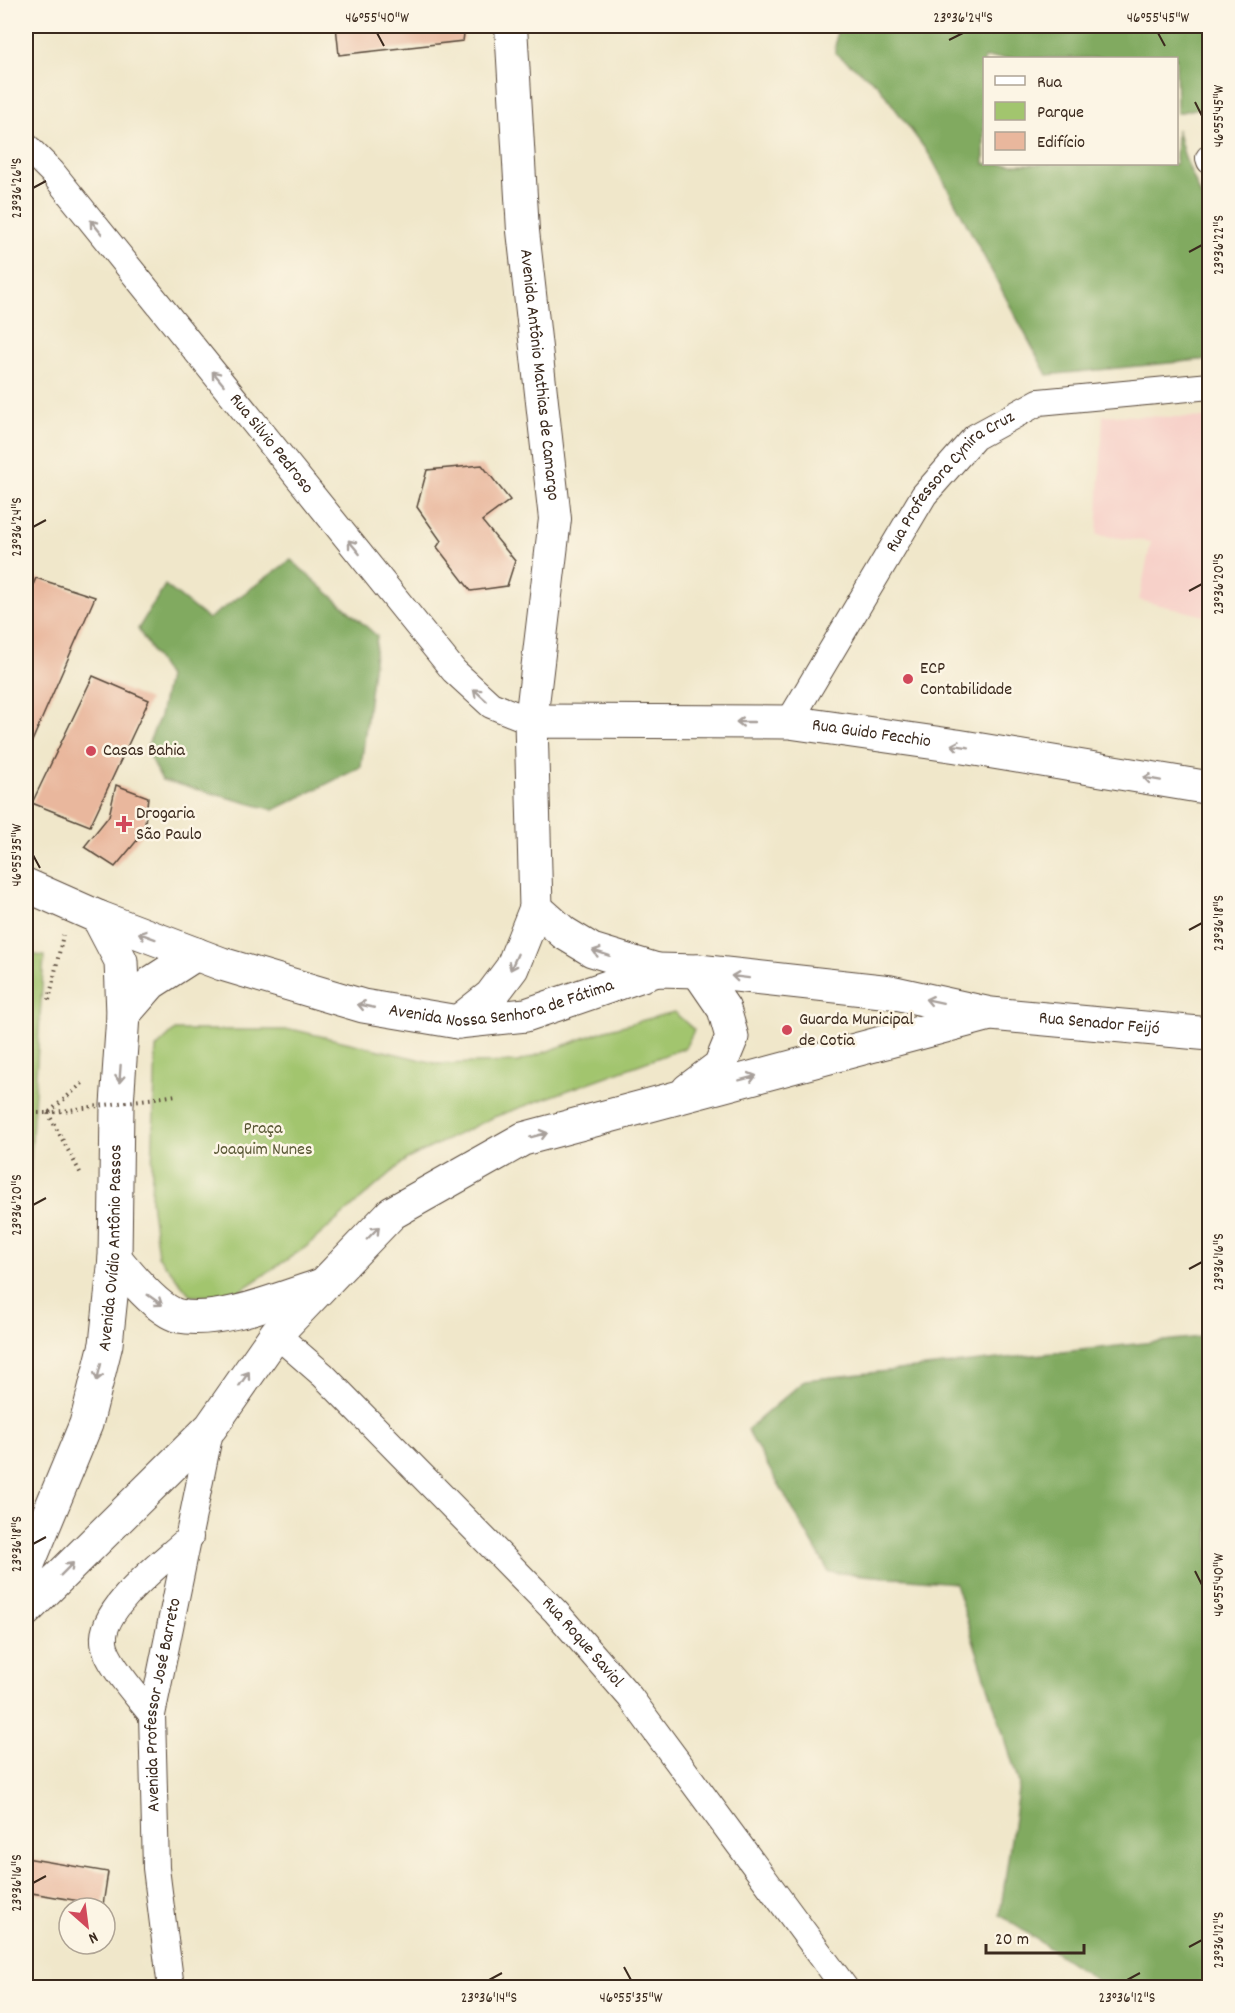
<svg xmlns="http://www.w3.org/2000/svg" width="1235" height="2013" font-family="Dekko,sans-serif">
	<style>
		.built { fill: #f7d1c9 }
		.green { fill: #a2c56e; stroke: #6e7846; stroke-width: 1.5 }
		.forest { fill: #81aa61; stroke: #5e6a40; stroke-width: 1.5 }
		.building { fill: #e9b79d }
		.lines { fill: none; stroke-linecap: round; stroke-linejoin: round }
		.minor-casing { stroke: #564638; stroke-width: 28 }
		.tertiary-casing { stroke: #564638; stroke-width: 34 }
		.secondary-casing { stroke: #564638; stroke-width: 35 }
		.path { stroke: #564638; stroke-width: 4; stroke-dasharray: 1.5 4.5; stroke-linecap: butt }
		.minor { stroke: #fff; stroke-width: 26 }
		.tertiary { stroke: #fff; stroke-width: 32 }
		.secondary { stroke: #fff; stroke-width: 33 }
		.path-bridge { stroke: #564638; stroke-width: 4; stroke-dasharray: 1.5 4.5; stroke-linecap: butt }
		.oneway { stroke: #a79f9a }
		.ticks { fill: none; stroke: #3b2a1e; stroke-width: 2 }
		.poi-dot { fill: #d1495b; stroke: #fcf5e5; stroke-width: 2 }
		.labels { text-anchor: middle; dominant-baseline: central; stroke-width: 5; stroke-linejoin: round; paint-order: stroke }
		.street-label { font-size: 18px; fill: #3b2a1e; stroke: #fcf5e5 }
		.poi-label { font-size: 18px; fill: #3b2a1e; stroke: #fcf5e5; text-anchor: start }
		.park-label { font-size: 18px; fill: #5a5836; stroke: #fcf5e5 }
		.neatline { fill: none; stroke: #3b2a1e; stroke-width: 2 }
		.ticks-label { font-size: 15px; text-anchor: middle; fill: #3b2a1e }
	</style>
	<rect width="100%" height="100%" fill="#fcf5e5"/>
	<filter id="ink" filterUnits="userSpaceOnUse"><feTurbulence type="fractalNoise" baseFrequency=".0167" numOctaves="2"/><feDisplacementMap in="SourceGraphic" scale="12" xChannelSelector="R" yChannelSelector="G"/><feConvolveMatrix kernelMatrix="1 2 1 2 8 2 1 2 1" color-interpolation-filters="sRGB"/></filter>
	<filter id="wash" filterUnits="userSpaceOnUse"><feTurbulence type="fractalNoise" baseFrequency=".008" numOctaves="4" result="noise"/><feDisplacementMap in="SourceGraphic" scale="24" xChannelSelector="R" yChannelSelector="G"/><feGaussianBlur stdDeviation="1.35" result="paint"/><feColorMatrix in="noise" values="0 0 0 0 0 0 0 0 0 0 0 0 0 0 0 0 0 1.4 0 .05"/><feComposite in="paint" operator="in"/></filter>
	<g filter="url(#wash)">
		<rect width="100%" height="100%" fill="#f0e7ca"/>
		<path class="built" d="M1103 415 1209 418V617L1139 600 1151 542 1097 535Z"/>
		<path class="green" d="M26 954 44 956 26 1225Z
			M674 1012 694 1030 685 1048 494 1117 407 1159 306 1247 232 1296H191L158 1256 151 1200 156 1048 175 1030H295L439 1064 518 1062 606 1030Z"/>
		<path class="forest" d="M837 26H1209V106L1177 113 1176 58H984V164H1176L1177 129 1185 158 1209 215V359L1047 375 931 157 877 84 835 53Z
			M291 560 377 636 361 767 274 810 162 780 146 749 160 716 168 677 138 629 165 585 208 619Z
			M1209 1336V1987H1107L1000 1915 1019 1783 955 1583 829 1572 747 1430 805 1380Z"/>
		<g id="blocks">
			<path class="building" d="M336 26H462L465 27 463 41 339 55Z
				M482 465 510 500 482 521 515 561 507 586 471 591 437 547 441 541 417 507 427 470Z
				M36 578 95 597 26 755V601Z
				M93 676 149 700 90 826 32 803Z
				M116 785 148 797 144 832 115 867 84 847 109 816Z
				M26 1858 108 1872 103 1905 26 1892Z"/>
		</g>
	</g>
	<g filter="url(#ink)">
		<use href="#blocks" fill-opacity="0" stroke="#564638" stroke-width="1.5"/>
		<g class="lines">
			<defs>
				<g id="minor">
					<path id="s1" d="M26 146 52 172 454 671 491 705 531 721"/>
					<path d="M1209 158 1210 161"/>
					<path id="s2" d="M789 722 924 495 975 437 1039 402 1210 386"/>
					<path id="s3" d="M276 1334 323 1375 556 1612 630 1697 845 1988"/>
					<path d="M152 1715C140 1699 105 1662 104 1642 100 1607 166 1560 190 1537"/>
					<path id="s4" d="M171 1988 156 1868 152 1715 211 1427"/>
				</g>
				<g id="tertiary">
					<path id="s5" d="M511 26 523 231 555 519 531 721"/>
				</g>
				<g id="secondary">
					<path id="s6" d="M26 885 98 917 222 964 363 1006 458 1022 526 1015 657 970 698 971 891 992 991 1014 1210 1034"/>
					<path d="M536 908 564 933 592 950 657 970"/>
					<path d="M123 1015 151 983 196 954"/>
					<path id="s7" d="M458 1022 491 996 512 968 536 908 531 721 789 722 957 746 1210 788"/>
					<path d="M688 1090 720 1066 732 1037 724 1009 698 971"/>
					<path d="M115 1258C128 1274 158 1311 179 1316 221 1324 281 1298 322 1285"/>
					<path id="s8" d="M26 1569 86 1424 106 1344 115 1258 117 1105 123 1015 121 961 98 917"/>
					<path d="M26 1610 211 1427 276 1334 392 1213 523 1139 986 1015"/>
				</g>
			</defs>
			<use href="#minor" class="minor-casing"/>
			<use href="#tertiary" class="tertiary-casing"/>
			<use href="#secondary" class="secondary-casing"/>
			<path class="path" d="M49 1000 63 935
				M26 1113H48L84 1082
				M48 1113 82 1176"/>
			<use href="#minor" class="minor"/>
			<use href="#tertiary" class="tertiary"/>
			<use href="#secondary" class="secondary"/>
			<path class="path-bridge" d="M48 1113 177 1095"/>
		</g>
		<defs><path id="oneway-shaft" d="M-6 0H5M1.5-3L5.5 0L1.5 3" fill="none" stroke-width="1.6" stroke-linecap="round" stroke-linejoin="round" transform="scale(1.5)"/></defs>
		<g class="oneway">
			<use href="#oneway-shaft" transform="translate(96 227) rotate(-129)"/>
			<use href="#oneway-shaft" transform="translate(218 378) rotate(-129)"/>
			<use href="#oneway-shaft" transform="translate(354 547) rotate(-129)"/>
			<use href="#oneway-shaft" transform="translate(480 695) rotate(-138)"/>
			<use href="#oneway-shaft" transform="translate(745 722) rotate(-180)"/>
			<use href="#oneway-shaft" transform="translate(960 746) rotate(-171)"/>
			<use href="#oneway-shaft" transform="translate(1152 779) rotate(-170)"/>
			<use href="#oneway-shaft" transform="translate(147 936) rotate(-160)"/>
			<use href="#oneway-shaft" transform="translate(601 953) rotate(-162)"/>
			<use href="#oneway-shaft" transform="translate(514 962) rotate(114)"/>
			<use href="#oneway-shaft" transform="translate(740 977) rotate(-173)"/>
			<use href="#oneway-shaft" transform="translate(934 1001) rotate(-168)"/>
			<use href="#oneway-shaft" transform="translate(366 1006) rotate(-168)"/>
			<use href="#oneway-shaft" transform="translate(120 1074) rotate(94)"/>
			<use href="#oneway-shaft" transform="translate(748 1078) rotate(-15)"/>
			<use href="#oneway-shaft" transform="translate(539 1135) rotate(-15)"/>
			<use href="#oneway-shaft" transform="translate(373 1233) rotate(-46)"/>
			<use href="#oneway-shaft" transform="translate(155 1300) rotate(35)"/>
			<use href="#oneway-shaft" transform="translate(99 1372) rotate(104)"/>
			<use href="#oneway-shaft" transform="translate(244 1379) rotate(-55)"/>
			<use href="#oneway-shaft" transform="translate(67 1569) rotate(-45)"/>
		</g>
	</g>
	<path class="ticks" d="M377 33 384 46M1158 33 1165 46M949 40 963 33M1195 102 1202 116M33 188 46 181M1189 252 1202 245M33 527 46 520M1189 591 1202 584M33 855 40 868M1189 930 1202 923M33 1205 46 1198M1189 1269 1202 1262M33 1544 46 1537M1195 1571 1202 1585M33 1883 46 1876M1189 1947 1202 1940M624 1967 631 1980M489 1980 502 1973M1127 1980 1140 1973"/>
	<g class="poi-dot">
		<circle cx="908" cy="679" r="6"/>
		<circle cx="91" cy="751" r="6"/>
		<path d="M121 815h6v6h6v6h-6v6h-6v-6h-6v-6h6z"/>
		<circle cx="787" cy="1030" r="6"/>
	</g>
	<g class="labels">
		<g class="street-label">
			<text stroke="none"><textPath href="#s5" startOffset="350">Avenida Antônio Mathias de Camargo</textPath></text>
			<text stroke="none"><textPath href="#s1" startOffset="386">Rua Silvio Pedroso</textPath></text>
			<text stroke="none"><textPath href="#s2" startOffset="292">Rua Professora Cynira Cruz</textPath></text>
			<text stroke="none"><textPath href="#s7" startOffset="670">Rua Guido Fecchio</textPath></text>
			<text stroke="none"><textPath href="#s6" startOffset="500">Avenida Nossa Senhora de Fátima</textPath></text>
			<text stroke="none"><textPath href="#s6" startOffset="1108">Rua Senador Feijó</textPath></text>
			<text stroke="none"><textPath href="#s8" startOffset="336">Avenida Ovídio Antônio Passos</textPath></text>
			<text stroke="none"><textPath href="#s3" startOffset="435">Rua Roque Saviol</textPath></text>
			<text stroke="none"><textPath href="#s4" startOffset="285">Avenida Professor José Barreto</textPath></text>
		</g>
		<g class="poi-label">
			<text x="920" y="669">ECP<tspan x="920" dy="21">Contabilidade</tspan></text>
			<text x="103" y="751">Casas Bahia</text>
			<text x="136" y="814">Drogaria<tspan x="136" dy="21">São Paulo</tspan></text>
			<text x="799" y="1020">Guarda Municipal<tspan x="799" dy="21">de Cotia</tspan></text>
		</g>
		<g class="park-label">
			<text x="263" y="1129">Praça<tspan x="263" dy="21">Joaquim Nunes</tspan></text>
		</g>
	</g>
	<rect width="1235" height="2013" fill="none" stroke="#fcf5e5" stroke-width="66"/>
	<rect x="983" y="57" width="195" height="108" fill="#fcf5e5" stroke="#afa495" stroke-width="1.5"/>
	<rect x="995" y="76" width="30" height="9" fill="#ffffff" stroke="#afa495" stroke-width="1.5"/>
	<text x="1037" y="87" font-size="18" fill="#3b2a1e">Rua</text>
	<rect x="995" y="102" width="30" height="18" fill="#a2c56e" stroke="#afa495" stroke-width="1.5"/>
	<text x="1037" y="117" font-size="18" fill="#3b2a1e">Parque</text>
	<rect x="995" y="132" width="30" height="18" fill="#e9b79d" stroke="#afa495" stroke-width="1.5"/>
	<text x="1037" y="147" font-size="18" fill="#3b2a1e">Edifício</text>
	<g transform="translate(87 1926) rotate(152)"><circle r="28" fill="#fcf5e5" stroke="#afa495" stroke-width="1.5"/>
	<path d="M0-4.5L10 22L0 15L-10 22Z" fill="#d1495b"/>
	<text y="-9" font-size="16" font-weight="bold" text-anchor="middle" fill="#3b2a1e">N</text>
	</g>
	<path d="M986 1944v9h98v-9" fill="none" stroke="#3b2a1e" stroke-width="3"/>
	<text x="995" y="1944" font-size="18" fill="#3b2a1e" stroke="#fcf5e5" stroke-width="4.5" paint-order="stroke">20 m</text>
	<rect x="33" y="33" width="1169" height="1947" class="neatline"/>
	<g class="ticks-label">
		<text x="377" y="22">46°55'40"W</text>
		<text x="963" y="22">23°36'24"S</text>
		<text x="1158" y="22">46°55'45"W</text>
		<text transform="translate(1218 116) rotate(-90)" y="5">46°55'45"W</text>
		<text transform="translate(16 188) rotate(-90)" y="5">23°36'26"S</text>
		<text transform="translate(1218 245) rotate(-90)" y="5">23°36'22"S</text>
		<text transform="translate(16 527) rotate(-90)" y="5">23°36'24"S</text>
		<text transform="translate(1218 584) rotate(-90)" y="5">23°36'20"S</text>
		<text transform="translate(16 855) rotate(-90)" y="5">46°55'35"W</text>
		<text transform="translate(1218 923) rotate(-90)" y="5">23°36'18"S</text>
		<text transform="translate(16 1205) rotate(-90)" y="5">23°36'20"S</text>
		<text transform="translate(1218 1262) rotate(-90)" y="5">23°36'16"S</text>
		<text transform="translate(16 1544) rotate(-90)" y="5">23°36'18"S</text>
		<text transform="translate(1218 1585) rotate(-90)" y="5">46°55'40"W</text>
		<text transform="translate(16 1883) rotate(-90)" y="5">23°36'16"S</text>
		<text transform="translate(1218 1940) rotate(-90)" y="5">23°36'12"S</text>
		<text x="489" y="2002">23°36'14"S</text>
		<text x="631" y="2002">46°55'35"W</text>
		<text x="1127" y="2002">23°36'12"S</text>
	</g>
</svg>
